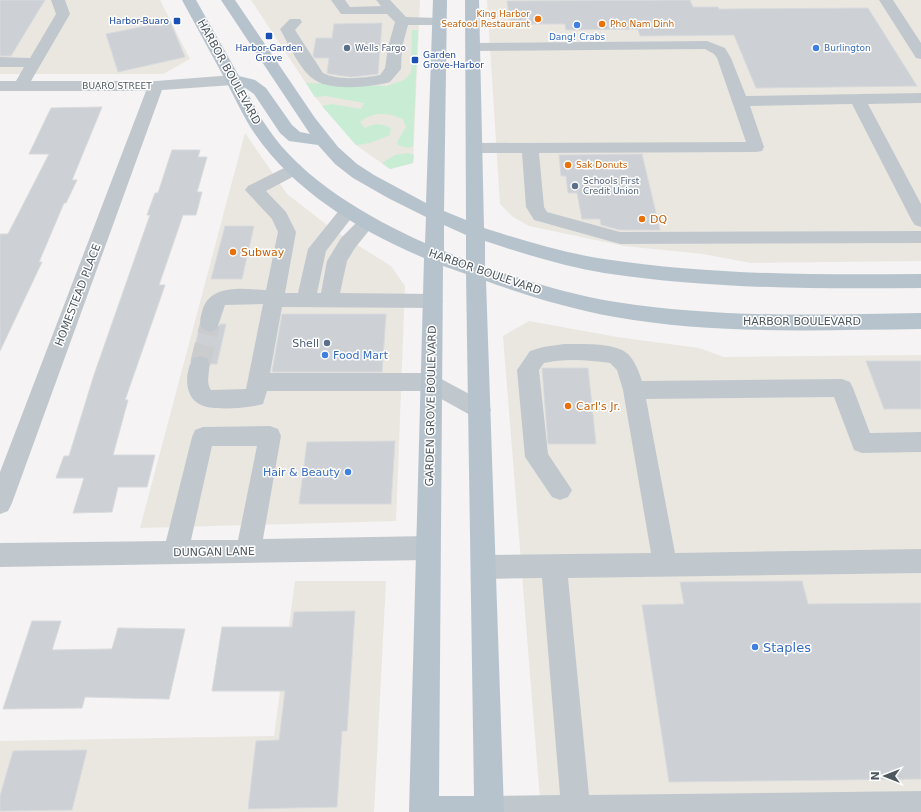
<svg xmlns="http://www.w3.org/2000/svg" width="921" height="812" font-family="'DejaVu Sans',sans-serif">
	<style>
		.commercial { fill: #eae7e1 }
		.green { fill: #c8ecd4 }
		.building { fill: #cdd0d4; stroke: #d8dadd }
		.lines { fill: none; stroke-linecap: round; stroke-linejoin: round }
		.minor-tunnel { stroke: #cbccce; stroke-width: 20; stroke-dasharray: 20 10; stroke-linecap: butt }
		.minor { fill: #c1c8cd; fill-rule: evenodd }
		.major { fill: #b6c3cd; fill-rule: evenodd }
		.food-dot { fill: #e8710a; stroke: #fff; stroke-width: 1.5 }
		.transit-dot { fill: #1a4fb4; stroke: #fff; stroke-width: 1.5 }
		.shop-dot { fill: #3f7fe0; stroke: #fff; stroke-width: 1.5 }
		.service-dot { fill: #5c6f8a; stroke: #fff; stroke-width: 1.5 }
		.labels { text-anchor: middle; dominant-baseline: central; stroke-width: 3; stroke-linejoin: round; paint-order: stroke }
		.far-food-label { font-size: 9px; fill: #c56008; stroke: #fff; text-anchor: start }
		.far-transit-label { font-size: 9px; fill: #164399; stroke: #fff; text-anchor: end }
		.far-shop-label { font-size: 9px; fill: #366cbe; stroke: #fff }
		.far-service-label { font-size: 9px; fill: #4e5e75; stroke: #fff; text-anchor: start }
		.far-street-label { font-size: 9px; fill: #4d575e; stroke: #fff }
		.street-label { font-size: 11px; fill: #4d575e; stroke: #fff }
		.food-label { font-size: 11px; fill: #c56008; stroke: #fff; text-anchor: start }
		.service-label { font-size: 11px; fill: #4e5e75; stroke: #fff; text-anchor: end }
		.shop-label { font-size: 11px; fill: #366cbe; stroke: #fff; text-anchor: start }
		.near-shop-label { font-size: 13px; fill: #366cbe; stroke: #fff; text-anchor: start }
	</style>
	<rect width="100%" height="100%" fill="#f5f3f3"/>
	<path class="commercial" d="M0 0H160L190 59 163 74H0Z
		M251 0H420L413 163 390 169 356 145 315 97Z
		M487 0H921V261L751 263 703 254 624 246 529 226 513 217 500 204Z
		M245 133 287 194 336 232 391 266 405 286 396 521 140 528Z
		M529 321 617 337 699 348 724 357 921 355V812H541L503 336Z
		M295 581H386L374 812H0V741L274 736Z"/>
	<path class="green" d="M412 30H418L413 146 408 148 398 145 397 142 406 127 403 119C388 113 373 111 360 122L365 128C374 123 381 123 391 128L390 135 370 143 356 145 322 106 331 104 361 109 364 103 326 96 315 97 306 83 387 86 404 80 411 73Z
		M408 153 414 155 413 163 390 169 382 163 395 155Z"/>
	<path class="building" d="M0 0H45L11 56H0Z
		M690 0 693 7H718L719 9 868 8 917 86 756 88 734 35 640 36 638 29 566 30 565 24H510L507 1Z
		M170 21 185 57 118 72 106 34Z
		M382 23 378 74 351 77 330 74 327 73 329 58H315L313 56 316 38H332L334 24Z
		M102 107 72 180H77L66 203H64L39 262H42L0 351V234H8L49 154H29L51 108Z
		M172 150H200L198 157H207L197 192H202L196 215H183L159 285H165L125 400H128L113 455H155L147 487H118L112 512 73 513 84 478H56L64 456H69L94 375 150 215H147L155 193H158Z
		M642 154 660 230H620L601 225 600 219H582L577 193H568L566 176H561L559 155Z
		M225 226H254L242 279H211Z
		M282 314H386L382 372H272Z
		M220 324H226L217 364H210L208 357 200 355 192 357 200 326 202 330 211 333 218 330Z
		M866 361H921V409H884Z
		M542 368H588L596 444H548Z
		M395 441 391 504H299L307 442Z
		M802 581 808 604 921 603V779L669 782 642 605 684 604 680 582Z
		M355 611 347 731H342L337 807 248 809 256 741 279 740 285 691H212L222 627H292L294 612Z
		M32 621H61L52 650 112 649 118 628 185 629 169 699 85 697 82 708 3 709Z
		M87 750 72 810 0 811V796L13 751Z"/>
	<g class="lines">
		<path class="minor-tunnel" d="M200 364 210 324"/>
		<path class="minor" d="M51 0H65L70 14 31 81H156L233 75 238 77 241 80 238 83 233 85 162 90 12 503 8 511 0 514V472L146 91H0V81H16L24 67H0V57L30 58 56 14Z
			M331 0H345L350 7 381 6 376 0H390L406 17 439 18 444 19 446 22 444 25H408L402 47 401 69 390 82C372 87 327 92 312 78 299 68 288 43 280 29L290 19H300L302 22 295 30 323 73C339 81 363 78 380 75L385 68 388 47 395 22 387 14H341Z
			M879 0H893L921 43V59L916 58Z
			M707 41 725 48 731 58 746 96 921 93V103L868 104 921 204V227L915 225 912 221 852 104 750 106 764 147 762 151 756 152 539 153 544 207 547 212 620 232 921 231V243L620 244 534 220 526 207 522 153H474L468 152 466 148 468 144 474 143 746 142 717 58 714 54 705 49 472 51 467 50 465 47 467 44 472 43Z
			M294 163 300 165 303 169 300 173 266 191 286 212 296 232 285 293H298L308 249 341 208 347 206 353 208 356 212 326 251 317 293H321L327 261 341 238 360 219 366 217 372 219 375 223 355 248 347 261 340 293 433 294 440 296 443 301 440 306 433 308 282 307 270 373H430L488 404 491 410 488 416 480 419 472 416 427 391H267L263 404C251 408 212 411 201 405 183 397 185 372 193 358L200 356 207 358C213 369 204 380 211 390L246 389 263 304 225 305 217 329 210 332 203 329C199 323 200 319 202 312 209 283 243 289 266 290L278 232 272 219 245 190 248 186Z
			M564 344C581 344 615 342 628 354 635 361 639 372 642 381L842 379 850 382 853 388 870 433 921 432V452L862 453 854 450 834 397 646 399 675 553 921 549V573L568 578 589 795 921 791V812H474L478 800 489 796 560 795 542 578 484 579 475 575 471 567 475 559 484 555 651 553 623 390 617 370 610 363C589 360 565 358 544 363L539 370 548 454 572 490 568 497 560 500 552 497 525 457 517 370 530 351 543 347Z
			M270 426 278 429 281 436 263 539 428 536 437 540 440 548 437 556 428 560 0 567V543L166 541 192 437 195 430 203 427ZM212 446H257L238 540H191Z"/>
		<path class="major" d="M182 0H196L239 76 255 80 266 88 292 125 300 132 310 134 221 0H235L315 118 338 147 357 164 374 175 426 203 433 0H447L444 211 466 220 465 0H479L484 228 487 229C525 241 564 253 604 259 709 275 815 275 921 274V288C815 289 709 289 604 273 563 266 524 254 485 241V267C528 281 572 295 616 302 717 318 820 315 921 313V329C819 330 715 335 615 317 571 309 528 296 486 281L504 812H409L424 258C360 231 295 192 255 134 244 118 236 100 227 83 212 55 197 28 182 0ZM244 87 254 94 280 133 289 141 318 145 335 164 353 178 388 198 426 217 425 243C369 218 301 179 267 127 258 114 252 100 244 87ZM444 225 466 235V260L444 251ZM443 266 466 274 474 796H439Z"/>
	</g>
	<g class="food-dot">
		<circle cx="538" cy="19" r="4"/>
		<circle cx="602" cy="24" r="4"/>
		<circle cx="568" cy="165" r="4"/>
		<circle cx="642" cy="219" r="4"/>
		<circle cx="233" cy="252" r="4"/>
		<circle cx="568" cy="406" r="4"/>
	</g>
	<g class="transit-dot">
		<rect x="173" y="17" width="8" height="8" rx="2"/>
		<rect x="265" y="32" width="8" height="8" rx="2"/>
		<rect x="411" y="56" width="8" height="8" rx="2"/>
	</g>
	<g class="shop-dot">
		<circle cx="577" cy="25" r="4"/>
		<circle cx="816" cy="48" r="4"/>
		<circle cx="325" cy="355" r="4"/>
		<circle cx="348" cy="472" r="4"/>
		<circle cx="755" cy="647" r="4"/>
	</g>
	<g class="service-dot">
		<circle cx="347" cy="48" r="4"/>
		<circle cx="575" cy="186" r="4"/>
		<circle cx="327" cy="343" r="4"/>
	</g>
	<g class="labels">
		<g class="far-food-label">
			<text x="530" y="14" text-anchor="end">King Harbor<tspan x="530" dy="10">Seafood Restaurant</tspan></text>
			<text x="610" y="24">Pho Nam Dinh</text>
			<text x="576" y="165">Sak Donuts</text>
		</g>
		<g class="far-transit-label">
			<text x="169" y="21">Harbor-Buaro</text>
			<text x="269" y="48" text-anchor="middle">Harbor-Garden<tspan x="269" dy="10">Grove</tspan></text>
			<text x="423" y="55" text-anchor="start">Garden<tspan x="423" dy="10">Grove-Harbor</tspan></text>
		</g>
		<g class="far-shop-label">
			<text x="577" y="37">Dang! Crabs</text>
			<text x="824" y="48" text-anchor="start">Burlington</text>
		</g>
		<g class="far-service-label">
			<text x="355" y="48">Wells Fargo</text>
			<text x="583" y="181">Schools First<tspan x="583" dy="10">Credit Union</tspan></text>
		</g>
		<g class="far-street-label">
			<text x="117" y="86">BUARO STREET</text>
		</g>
		<g class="street-label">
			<text transform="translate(229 72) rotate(61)">HARBOR BOULEVARD</text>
			<text transform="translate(485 272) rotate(19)">HARBOR BOULEVARD</text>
			<text transform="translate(78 295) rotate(-69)">HOMESTEAD PLACE</text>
			<text x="802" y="321">HARBOR BOULEVARD</text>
			<text transform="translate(431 406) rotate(-89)">GARDEN GROVE BOULEVARD</text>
			<text transform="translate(214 552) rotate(-1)">DUNGAN LANE</text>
		</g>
		<g class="food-label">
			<text x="650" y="219">DQ</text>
			<text x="241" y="252">Subway</text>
			<text x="576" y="406">Carl's Jr.</text>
		</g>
		<g class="service-label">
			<text x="319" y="343">Shell</text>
		</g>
		<g class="shop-label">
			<text x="333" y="355">Food Mart</text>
			<text x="340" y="472" text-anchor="end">Hair &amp; Beauty</text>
		</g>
		<g class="near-shop-label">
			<text x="763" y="647">Staples</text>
		</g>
	</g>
	<g transform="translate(885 776) rotate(270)" stroke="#ffffff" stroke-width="3" paint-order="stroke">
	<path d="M0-3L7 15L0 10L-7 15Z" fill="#4d575e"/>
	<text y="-6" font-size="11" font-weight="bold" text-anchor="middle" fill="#4d575e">N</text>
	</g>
</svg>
